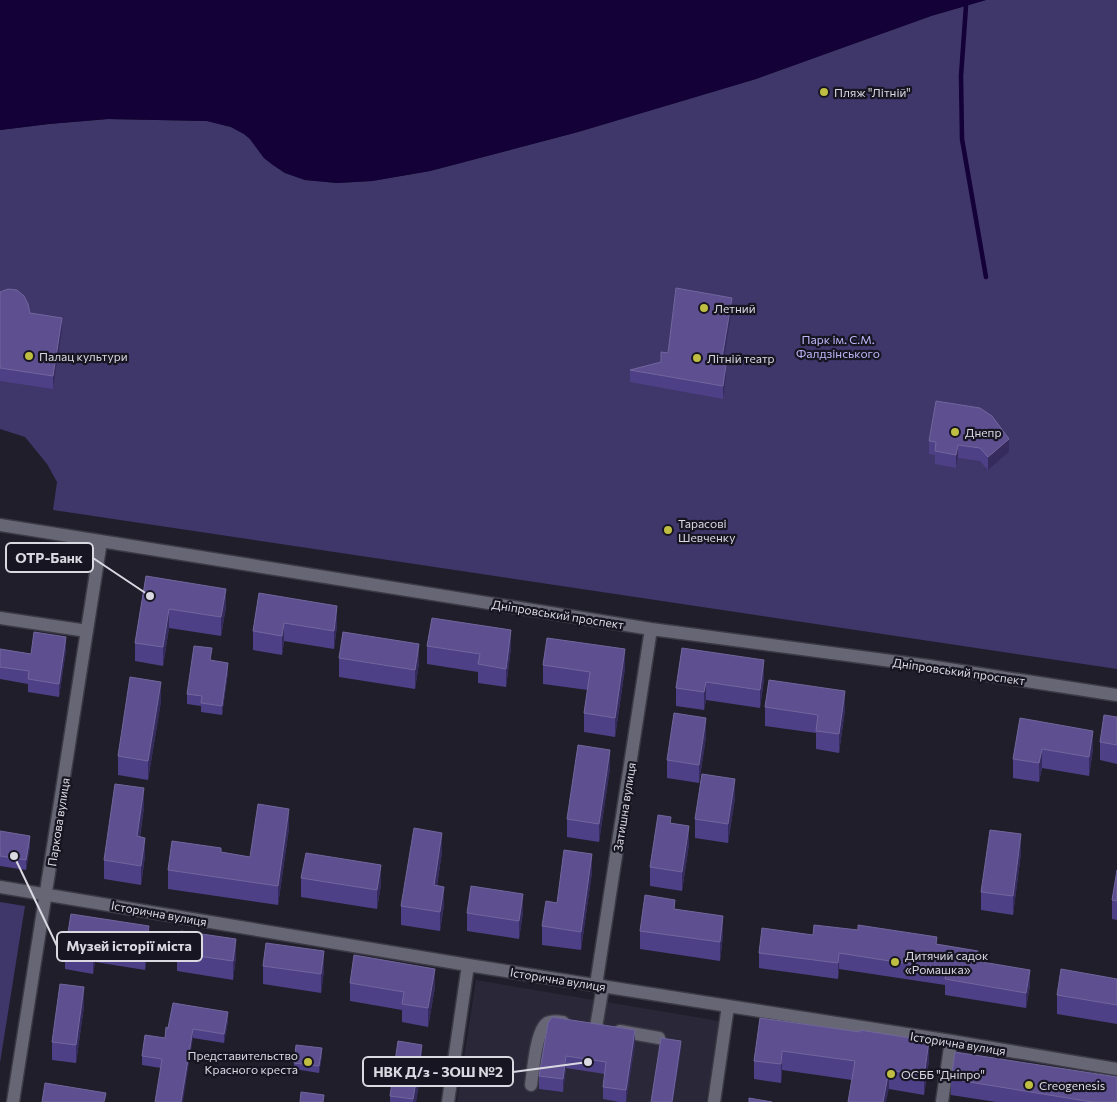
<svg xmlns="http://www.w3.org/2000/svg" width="1117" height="1102" font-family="Commissioner,sans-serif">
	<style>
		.built { fill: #292738 }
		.green { fill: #3f366a }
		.water { fill: #130137 }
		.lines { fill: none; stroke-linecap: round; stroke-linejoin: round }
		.stream { stroke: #130137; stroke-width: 4.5 }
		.minor-casing { stroke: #3b3a45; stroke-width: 15 }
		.minor { stroke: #676675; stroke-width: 12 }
		.wall { fill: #4e4086 }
		.shaded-wall { fill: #352b5d }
		.building { fill: #5e5090; stroke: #71669d }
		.poi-dot { fill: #bfbe42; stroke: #161521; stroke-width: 2 }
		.labels { text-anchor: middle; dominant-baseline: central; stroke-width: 4.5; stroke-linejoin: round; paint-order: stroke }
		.poi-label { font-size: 12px; fill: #dad9e2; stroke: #161521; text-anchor: start }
		.park-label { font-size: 12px; fill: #beb7f8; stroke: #161521 }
		.street-label { font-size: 12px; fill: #dad9e2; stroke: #161521 }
		.leader { fill: none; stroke: #dad9e2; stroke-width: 2 }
		.callout-dot { fill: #dad9e2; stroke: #161521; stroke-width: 2 }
		.callout { fill: #161521; stroke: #dad9e2; stroke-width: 2 }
		.callout-label { font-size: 14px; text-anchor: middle; font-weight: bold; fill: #dad9e2 }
	</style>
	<rect width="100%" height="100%" fill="#1f1e2a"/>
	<path class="built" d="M476 980 719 1021 706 1102H457Z"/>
	<path class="green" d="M986 0H1117V669L53 510 57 482 47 464 25 437 0 429V130L49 124 108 119 207 121 231 127 244 134 250 139 264 158 273 165 285 173 305 180 337 183 372 181 430 171 578 132 756 79 931 16Z
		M0 902 25 906 0 1063Z"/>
	<path class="water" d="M0 0H986L931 16 756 79 578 132 430 171 372 181 337 183 305 180 285 173 273 165 264 158 250 139 244 134 231 127 207 121 108 119 49 124 0 130Z"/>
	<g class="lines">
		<path class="stream" d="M966 6 961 76 962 139 986 277"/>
		<defs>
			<path id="minor" d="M0 525 651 629 929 666 1117 695
				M0 618 87 631
				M0 887 468 965 951 1041 1117 1069
				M596 985 651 629
				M596 1027 603 986
				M620 1031 659 1038
				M531 1085C533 1071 536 1030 547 1023 552 1020 558 1021 563 1022
				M13 1102 101 541
				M448 1102 468 965
				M714 1102 728 1006
				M942 1102 951 1041"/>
		</defs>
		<use href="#minor" class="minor-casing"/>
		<use href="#minor" class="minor"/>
	</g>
	<path class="wall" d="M0 292 30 313 62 331 53 389 0 381Z
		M732 310 723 364 726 378 723 399 630 382V370L661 362 668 353Z
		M929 441 1009 452 988 470 980 461 958 458 956 468 935 464V455L929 454Z
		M146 576 226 607 221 636 169 628 163 666 135 661V643Z
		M259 593 337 625 334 649 284 641 282 655 253 650V631Z
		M427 646 511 648 506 687 478 683V672L427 664Z
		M682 648 764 679 760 708 706 700 704 710 676 706V688Z
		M0 649 31 654 66 650 59 697 28 692V684L0 679Z
		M212 658 211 660 228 672 222 715 201 712V706L187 704V694Z
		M339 658 419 663 415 689 339 677Z
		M543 665 625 668 615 737 584 732V713L588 690 543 684Z
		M161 701 148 780 118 775V756Z
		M765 707 845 710 839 753 816 749V733L765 726Z
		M1117 717V764L1100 760V742Z
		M1020 718 1093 749 1089 776 1042 768 1039 782 1013 778V759Z
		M706 737 699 783 667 778V760Z
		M610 768 599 842 567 837V819Z
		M735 798 728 843 695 838V819Z
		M144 807 140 837 145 856 141 885 104 879V860Z
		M671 823 689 844 682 891 650 886V867Z
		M289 828 278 905 168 889V870L221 853 250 857Z
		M0 831 30 846 26 870 0 866Z
		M442 852 437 886 444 905 440 931 401 925V906Z
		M1021 853 1013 915 981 910V892Z
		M1117 870V920L1112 919V900Z
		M592 872 581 950 542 945V926L557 903Z
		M301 878 381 884 377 909 301 897Z
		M675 909 723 935 720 961 640 949V931Z
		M523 912 519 939 467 931V913Z
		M71 914 149 945 145 970 95 962 93 974 65 969V951Z
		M813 935 937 944 978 961 1030 985 1026 1008 945 995V985L839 969 838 979 759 968V953Z
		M177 953 236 957 233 980 177 971Z
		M263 966 324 970 321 993 263 984Z
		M1117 979V1024L1057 1014V995Z
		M350 983 435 987 428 1027 402 1022V1010L350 1001Z
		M84 1006 76 1063 52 1060V1042Z
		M760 1018 929 1060 924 1095 889 1089 852 1080 782 1070 781 1083 754 1079V1061Z
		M228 1021 224 1043 193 1038 161 1068 142 1065V1056L165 1038 168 1028Z
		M548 1023 635 1043 626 1102H619L603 1099V1087L605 1074 566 1068 563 1092 539 1089V1076Z
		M322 1055 319 1073 294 1069V1063Z
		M422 1064 416 1102H390V1096Z
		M951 1079 1117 1102H996L951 1095Z"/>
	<path class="shaded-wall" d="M732 298V310L721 377V364Z
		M62 318V331L53 389V376Z
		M726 365V378L723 399V386Z
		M1009 439V452L988 470V457Z
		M958 445V458L956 468V455Z
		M226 589V607L221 636V617Z
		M337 606V625L334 649V631Z
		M169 609V628L163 666V647Z
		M284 623V641L282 655V636Z
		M511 630V648L506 687V669Z
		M66 637V650L59 697V684Z
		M419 644V663L415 689V670Z
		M625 649V668L615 737V718Z
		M764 660V679L760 708V690Z
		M228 663V672L222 715V706Z
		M161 682V701L148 780V761Z
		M706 682V700L704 710V692Z
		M845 691V710L839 753V734Z
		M706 718V737L699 783V765Z
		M1093 731V749L1089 776V757Z
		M1042 749V768L1039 782V763Z
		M610 750V768L599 842V824Z
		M735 779V798L728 843V824Z
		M144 788V807L137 855V836Z
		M289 809V828L278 905V886Z
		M689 826V844L682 891V872Z
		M442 833V852L434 904V885Z
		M1021 834V853L1013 915V896Z
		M30 836V846L26 870V860Z
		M145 838V856L141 885V866Z
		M592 854V872L581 950V932Z
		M381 865V884L377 909V890Z
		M444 887V905L440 931V912Z
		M523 894V912L519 939V921Z
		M723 916V935L720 961V942Z
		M149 926V945L145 970V952Z
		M236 939V957L233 980V961Z
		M95 944V962L93 974V955Z
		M324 951V970L321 993V974Z
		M839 953V969L838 979V963Z
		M435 969V987L428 1027V1008Z
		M1030 970V985L1026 1008V993Z
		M84 987V1006L76 1063V1045Z
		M228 1012V1021L224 1043V1034Z
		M193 1029V1038L183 1102H181Z
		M635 1030V1043L626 1102V1090Z
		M681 1041V1050L673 1102H672Z
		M929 1041V1060L924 1095V1076Z
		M422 1045V1064L416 1102H413Z
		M322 1048V1055L319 1073V1066Z
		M782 1051V1070L781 1083V1064Z
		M566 1056V1068L563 1092V1079Z
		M889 1070V1089L886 1102H883Z"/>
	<path class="building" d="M676 288 732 298 721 364 726 365 723 386 630 370 661 362V352L668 353Z
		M8 289 17 290 24 296 28 304 30 313 62 318 53 376 0 368V292Z
		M936 401 980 408 992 416 1009 439 988 457 980 448 958 445 956 455 935 451 936 442 929 441Z
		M146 576 226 589 221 617 169 609 163 647 135 643Z
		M259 593 337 606 334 631 284 623 282 636 253 631Z
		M432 618 511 630 506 669 478 664 480 654 427 646Z
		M34 632 66 637 59 684 28 679 29 671 0 667V649L31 654Z
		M343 632 419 644 415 670 339 658Z
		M547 638 625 649 615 718 584 713 590 672 543 665Z
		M194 646 212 648 210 660 228 663 222 706 201 703 202 696 187 694Z
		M682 648 764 660 760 690 706 682 704 692 676 688Z
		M130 677 161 682 148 761 118 756Z
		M769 680 845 691 839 734 816 731 818 715 765 707Z
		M674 713 706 718 699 765 667 760Z
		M1104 715 1117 717V745L1100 742Z
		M1020 718 1093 731 1089 757 1042 749 1039 763 1013 759Z
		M578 745 610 750 599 824 567 819Z
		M702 774 735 779 728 824 695 819Z
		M115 784 144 788 137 836 145 838 141 866 104 860Z
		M258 804 289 809 278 886 168 870 172 841 221 848V852L250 857Z
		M658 815 671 817 670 823 689 826 682 872 650 867Z
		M414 828 442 833 434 885 444 887 440 912 401 906Z
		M990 830 1021 834 1013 896 981 892Z
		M0 831 30 836 26 860 0 856Z
		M564 850 592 854 581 932 542 926 546 901 557 903Z
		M306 853 381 865 377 890 301 878Z
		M1117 870V901L1112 900Z
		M471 886 523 894 519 921 467 913Z
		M645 895 675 900 674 909 723 916 720 942 640 931Z
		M71 914 149 926 145 952 95 944 93 955 65 951Z
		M814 925 858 930V925L937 937 936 944 978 951 976 961 1030 970 1026 993 945 979 947 970 839 953 838 963 759 953 762 928 813 935Z
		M181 931 236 939 233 961 177 953Z
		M266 943 324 951 321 974 263 966Z
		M354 955 435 969 428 1008 402 1004 404 992 350 983Z
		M1061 969 1117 979V1005L1057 995Z
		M60 984 84 987 76 1045 52 1042Z
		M173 1003 228 1012 224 1034 193 1029 181 1102H155L162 1059 142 1056 145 1035 165 1038 166 1027 168 1028Z
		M552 1017 635 1030 626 1090 603 1087 606 1062 566 1056 563 1079 539 1076 548 1023Z
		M760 1018 860 1032V1030L929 1041 924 1076 889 1070 883 1102H848L855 1061 782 1051 781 1064 754 1061Z
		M661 1038 681 1041 672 1102H651Z
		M398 1041 422 1045 413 1099 390 1096Z
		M296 1045 322 1048 319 1066 294 1063Z
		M955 1052 1117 1077V1102H1092L951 1079Z
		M45 1083 106 1093 104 1102H42Z
		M301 1092 324 1095 323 1102H300Z
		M749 1098 772 1102H749Z"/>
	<g class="poi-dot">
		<circle cx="824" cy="92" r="5"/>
		<circle cx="704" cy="308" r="5"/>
		<circle cx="29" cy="356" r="5"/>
		<circle cx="697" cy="358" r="5"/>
		<circle cx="955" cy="432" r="5"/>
		<circle cx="668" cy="530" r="5"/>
		<circle cx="895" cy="962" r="5"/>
		<circle cx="308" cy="1062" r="5"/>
		<circle cx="891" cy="1074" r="5"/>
		<circle cx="1029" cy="1085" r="5"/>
	</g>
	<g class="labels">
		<g class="poi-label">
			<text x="834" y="92">Пляж "Літній"</text>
			<text x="714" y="308">Летний</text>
			<text x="39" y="356">Палац культури</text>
			<text x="707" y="358">Літній театр</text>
			<text x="965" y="432">Днепр</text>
			<text x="678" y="523">Тарасові<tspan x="678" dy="14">Шевченку</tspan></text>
			<text x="905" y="955">Дитячий садок<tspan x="905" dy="14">«Ромашка»</tspan></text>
			<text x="298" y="1055" text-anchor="end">Представительство<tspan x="298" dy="14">Красного креста</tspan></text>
			<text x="901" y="1074">ОСББ "Днiпро"</text>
			<text x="1039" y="1085">Creogenesis</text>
		</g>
		<g class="park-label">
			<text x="838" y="339">Парк ім. С.М.<tspan x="838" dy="14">Фалдзінського</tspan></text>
		</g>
		<g class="street-label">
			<text transform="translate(558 614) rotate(9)">Дніпровський проспект</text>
			<text transform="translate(959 671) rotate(8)">Дніпровський проспект</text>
			<text transform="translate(624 807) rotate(-81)">Затишна вулиця</text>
			<text transform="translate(58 822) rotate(-81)">Паркова вулиця</text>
			<text transform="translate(159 913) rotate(10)">Історична вулиця</text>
			<text transform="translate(558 979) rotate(9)">Історична вулиця</text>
			<text transform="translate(958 1043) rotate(9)">Історична вулиця</text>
		</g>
	</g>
	<path class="leader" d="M150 596L93 558M14 856L57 946M588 1062L513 1072"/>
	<g class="callout-dot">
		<circle cx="150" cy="596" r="5"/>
		<circle cx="14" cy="856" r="5"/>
		<circle cx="588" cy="1062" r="5"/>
	</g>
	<g class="callout">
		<rect x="6" y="543" width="87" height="29" rx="5"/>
		<rect x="57" y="932" width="145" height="29" rx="5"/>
		<rect x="363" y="1057" width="150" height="29" rx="5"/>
	</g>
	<g class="callout-label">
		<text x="49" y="563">ОТР-Банк</text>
		<text x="129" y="951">Музей історії міста</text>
		<text x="438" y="1077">НВК Д/з - ЗОШ №2</text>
	</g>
</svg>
